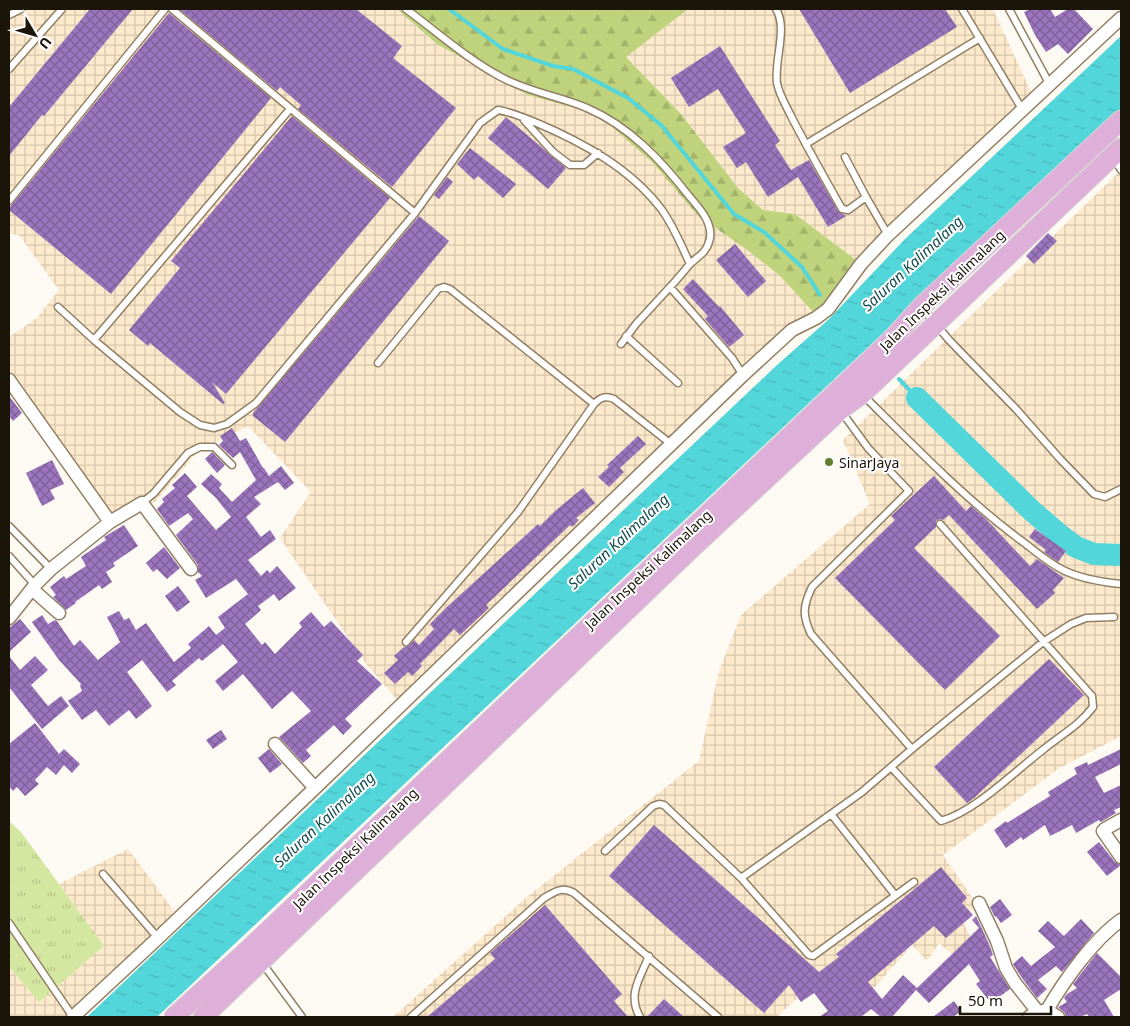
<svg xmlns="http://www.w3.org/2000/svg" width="1130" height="1026" font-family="'Noto Sans',sans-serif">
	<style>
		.industrial { fill: url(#industrial-grid) }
		.grass { fill: url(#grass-tufts) }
		.forest { fill: url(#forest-firs) }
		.water { fill: url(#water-ripples) }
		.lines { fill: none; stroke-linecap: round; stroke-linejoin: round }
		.stream { stroke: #52d6da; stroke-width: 4 }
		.river { stroke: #52d6da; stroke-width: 22 }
		.building { fill: url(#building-cross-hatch) }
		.lane-casing { stroke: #928065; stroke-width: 9 }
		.street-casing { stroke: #928065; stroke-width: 15 }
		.primary-casing { stroke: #d6d5d3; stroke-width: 21 }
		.lane { stroke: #fff; stroke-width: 6 }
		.street { stroke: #fff; stroke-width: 12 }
		.primary { stroke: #deb0d9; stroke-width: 19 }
		.poi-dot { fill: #657d30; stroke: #fff; stroke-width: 2 }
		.labels { text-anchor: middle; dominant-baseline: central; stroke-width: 4; stroke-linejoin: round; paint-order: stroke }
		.street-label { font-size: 14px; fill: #1b1409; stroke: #fff }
		.poi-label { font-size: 14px; fill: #1b1409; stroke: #fff; text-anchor: start }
		.water-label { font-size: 15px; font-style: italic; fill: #144e50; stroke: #fff }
	</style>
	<defs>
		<pattern id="industrial-grid" width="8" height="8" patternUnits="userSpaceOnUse" patternTransform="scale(1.25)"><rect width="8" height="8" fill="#fde9cc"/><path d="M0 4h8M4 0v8" fill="none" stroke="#d8c7ae"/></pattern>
		<pattern id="grass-tufts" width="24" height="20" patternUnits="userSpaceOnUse" patternTransform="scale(1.25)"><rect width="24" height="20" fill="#d4e7a0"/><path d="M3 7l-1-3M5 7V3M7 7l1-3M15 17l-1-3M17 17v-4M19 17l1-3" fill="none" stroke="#b5c588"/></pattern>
		<pattern id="forest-firs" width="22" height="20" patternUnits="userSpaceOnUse" patternTransform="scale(1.25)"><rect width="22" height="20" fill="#bed37c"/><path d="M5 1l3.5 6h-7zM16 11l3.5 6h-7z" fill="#a3b46a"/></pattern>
		<pattern id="water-ripples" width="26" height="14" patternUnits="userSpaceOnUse" patternTransform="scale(1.25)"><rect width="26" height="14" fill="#52d6da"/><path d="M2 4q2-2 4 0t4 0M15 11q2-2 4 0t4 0" fill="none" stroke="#47b7ba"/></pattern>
		<pattern id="building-cross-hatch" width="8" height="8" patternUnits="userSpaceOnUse" patternTransform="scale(1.25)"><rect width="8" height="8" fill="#9b75bd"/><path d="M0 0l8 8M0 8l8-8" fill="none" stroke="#7e5f98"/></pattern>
	</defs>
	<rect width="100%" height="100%" fill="#fdf9f3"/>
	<path class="industrial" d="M9 9H397L437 44 597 114 652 162 698 216 746 249 779 275 816 315 399 702 367 665 280 538 311 492 248 426 198 451 155 502 116 524 9 384V337L37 318 59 290 19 235 9 234Z
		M688 9H993L1036 103 860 263 795 214 763 210 738 188 681 114 625 56Z
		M1121 170V736L1058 769 943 855 977 905 961 919 972 939 953 955 939 943 927 961 912 945 868 995 842 965 798 997 777 1017H393L527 897 699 761 719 671 741 615 870 504 843 440Z
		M128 849 175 912 68 1017H9V967L39 1002 104 946 59 884Z"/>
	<path class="grass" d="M9 821 21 832 104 946 39 1002 9 967Z"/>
	<path class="forest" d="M397 9H688L626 57 681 114 738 188 763 210 795 214 860 263 816 315 779 275 746 249 698 216 652 162 597 114 528 95 437 44Z"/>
	<path class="water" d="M1121 36V109L157 1017H87L777 365 828 320 905 239Z"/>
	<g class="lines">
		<path class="stream" d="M449 9 503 49 553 66 573 69 628 98 661 125 734 214 764 232 802 267 820 295
			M899 379 917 398"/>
		<path class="river" d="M917 398 1031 510 1060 535 1076 547 1094 554 1121 555"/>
	</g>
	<path class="building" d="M90 9H133L44 116 42 115 9 156V107Z
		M179 9H356L402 46 393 58 456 108 392 187 298 109 301 105 280 87 277 91Z
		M799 9H945L957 27 850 93Z
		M1031 9H1050L1055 17 1068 9H1074L1093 29 1068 54 1058 44 1046 52 1035 35 1024 12Z
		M169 13 271 98 111 294 9 210V208Z
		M720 46 780 141 775 145 791 170 809 160 838 211 846 216 828 227 798 177 768 197 746 162 737 168 723 147 746 133 718 89 689 107 671 78Z
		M292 116 390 198 226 394 212 382 225 403 223 404 150 343 148 346 129 330 180 268 171 261Z
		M506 117 566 168 548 189 488 138Z
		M470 148 516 184 503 198 478 176 474 180 457 164Z
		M447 177 453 182 439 199 434 195Z
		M419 216 449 241 285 442 253 416V413Z
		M1048 233 1057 241 1034 264 1026 256Z
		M735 244 766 281 748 297 716 260Z
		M693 279 719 307 720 306 744 335 729 347 705 319 708 316 683 289Z
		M9 396 22 413 13 421 9 416Z
		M232 428 240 441 246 438 263 468H264L269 476 281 466 294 483 285 490 278 482 254 497 261 504 246 517 261 537 270 530 276 539 248 560 261 576 267 570 270 573 277 566 296 588 279 601 274 594 258 606 261 610 245 624 262 645 265 642 275 654 302 627 299 623 311 612 324 627 331 621 363 655 357 661 382 684 345 719 352 726 343 735 334 725 306 750 311 756 303 763 279 737 311 711 292 691 272 709 243 674 223 691 215 681 238 662 223 644 202 661 199 658 172 681 176 685 167 692 142 660 127 672 152 706 136 719 129 710 109 726 96 710 82 720 68 701 82 691 80 686 81 684 59 660 32 622 42 615 48 624 55 620 57 621 74 646 80 640 98 660 120 642 107 617 119 611 124 620 129 618 136 630 146 623 174 662 191 648 188 644 209 626 216 635 225 628 218 617 248 594 236 579 206 598 195 580 202 576 198 572V565L176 535 193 519 188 513 169 526 157 509 164 502 162 499 175 488 172 485 185 473 197 487 187 496 216 530 231 517 216 498 201 484 211 474 222 484 219 488 232 502 256 480 240 452 233 458 219 445 223 441 220 436Z
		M638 436 646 444 620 468 624 472 609 487 598 477 609 467 607 465Z
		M212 452 225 465 217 473 205 459Z
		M52 460 64 484 50 490 55 499 42 506 26 473Z
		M934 476 966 511 971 506 986 519 1030 566 1037 559 1064 578 1053 590 1055 593 1037 609 949 515 943 520 940 519 936 521V527L914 548 1000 636 945 690 835 578 895 520 891 516Z
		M583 488 595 503 576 518 579 520 572 527 570 525 486 605 489 608 460 635 454 629 420 664 422 666 412 676 408 672 395 684 384 673 398 660 394 656 404 647 408 646 414 640 419 645 434 629 430 624 447 607 526 535 538 524 540 526 555 511Z
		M124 525 138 546 113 563 115 566 106 572 112 582 102 589 99 585 75 602 76 603 66 610 53 597 56 595 50 587 64 576 66 579 86 566 81 557 106 540 104 537Z
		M1035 529 1066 551 1058 562 1044 552 1046 550 1029 537Z
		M164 547 180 568 167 579 157 569 153 572 146 563Z
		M178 586 190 602 177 612 165 596Z
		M20 619 31 632 9 652V628Z
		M9 656 20 670 35 656 48 670 31 685 48 706 61 696 69 706 42 729 9 687Z
		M1049 659 1084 695 974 798 967 803 934 767Z
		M35 723 59 754 64 749 80 764 72 773 64 765 56 775 47 767 35 780 39 784 25 796 17 787 13 791 9 786V744Z
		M221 730 227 739 213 749 206 740Z
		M269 749 282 764 270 773 258 758Z
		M1121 749V764L1095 777 1104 793 1121 785V807L1114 810 1116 813 1101 822 1099 820 1076 833 1072 825 1050 836 1045 825 1023 840 1021 837 1006 848 994 830 1006 821 1007 823 1050 796 1048 792 1077 774 1074 768 1087 762 1088 765Z
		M654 825 819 972 839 957 836 954 941 867 967 898 962 903 973 915 946 938 934 926 868 982 882 999 903 975 917 988 979 928 972 920 976 916 989 944 993 955 990 957 1010 989 991 1003 976 984 980 981 969 964 929 1003 916 990 892 1017H881L871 1009 861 1017H819L828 1011 814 993 801 1002 789 985 764 1013 609 876Z
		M1099 842 1115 862 1121 865 1107 876 1087 852Z
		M1000 899 1012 915 1001 923 996 916 995 917 990 907Z
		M545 905 622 994 614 1001 628 1017H427L495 959 490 953Z
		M1081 919 1094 933 1062 972 1056 966 1038 980 1047 989 1037 998 1022 978 1013 964 1022 956 1031 966 1055 947 1038 931 1048 921 1064 936Z
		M1097 953 1121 977V989L1104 1000 1114 1017H1089L1087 1014 1080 1017H1066L1065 1013 1058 1007 1067 1002 1064 998 1067 994 1077 988 1073 984Z
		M664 999 684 1017H647Z
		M954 1001 961 1011 953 1017H933Z"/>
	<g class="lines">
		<defs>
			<path id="lane" d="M172 9 415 213
				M406 9C437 32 467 59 501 77 528 92 559 96 587 108 629 126 661 160 689 196 699 208 715 224 709 242 706 253 697 257 690 264 683 272 677 280 670 287L732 358 743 375
				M776 9C788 28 774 60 777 83 779 95 787 107 792 118 808 149 825 179 842 209L848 210 866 197 888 235
				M962 9 1022 109
				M1009 9 1050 85
				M9 15 21 9
				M9 69 62 9
				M524 120 553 152 570 165H584L598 153
				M806 144 980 38
				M845 157 866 197
				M1113 157 1121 170
				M9 201 165 9
				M58 307 94 340 180 412 200 425 214 428 227 424 256 403 415 213 480 123 498 110C512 112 524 118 537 123 584 143 631 169 662 210 674 227 681 245 690 264
				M923 309 949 340 1016 409 1061 460 1094 494 1105 497 1121 489
				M626 336 678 383
				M94 340 290 109
				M621 344 636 324 670 287
				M378 363 438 289 444 287 450 289 594 404
				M863 395C913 445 963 497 1019 539 1033 549 1047 562 1063 570 1081 579 1101 582 1121 584
				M841 411 868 448 909 491 812 587C803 606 802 615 811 634L912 749 891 767 941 821C976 811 1015 771 1044 749 1061 735 1080 725 1093 707L1092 696 940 524
				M142 503 154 493 188 453 200 447H214L232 465
				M9 526 51 569
				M9 556 35 585
				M406 642 518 512 594 404C600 398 605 395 614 399L671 444
				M912 749 1043 642 1071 624 1086 618 1114 617
				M831 814 895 895
				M605 851 653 806 659 804 664 805 741 878 809 955 813 956 914 882
				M103 874 158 938
				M741 878 862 792 891 767
				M9 923 73 1017
				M263 964 302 1017
				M411 1017 544 898C555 892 561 886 574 893L718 1017
				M640 1017C627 995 640 978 649 956"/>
			<path id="street" d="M9 380 110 522 51 569 35 585 9 618
				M110 522 142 503 191 569
				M32 589 59 613
				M275 744 315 788
				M1121 820 1105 829 1103 831 1121 857
				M979 903 997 941 1006 968 1015 983 1038 1012
				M1047 1010C1064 981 1093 940 1121 920
				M73 1017 158 938 315 788 743 375 792 330 816 318 828 309 861 264 888 235 1121 18
				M1029 1017 1038 1012 1047 1010 1058 1017"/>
			<path id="primary" d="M174 1017 250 948 848 381 893 338 921 307 1121 120
				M203 1017 692 548 840 410 862 394 1121 148"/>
		</defs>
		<use href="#lane" class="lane-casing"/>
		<use href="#street" class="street-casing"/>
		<use href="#primary" class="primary-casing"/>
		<use href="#lane" class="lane"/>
		<use href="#street" class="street"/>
		<use href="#primary" class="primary"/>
	</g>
	<circle class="poi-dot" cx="829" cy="462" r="5"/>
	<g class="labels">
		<g class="street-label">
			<text transform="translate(942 290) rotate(-44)">Jalan Inspeksi Kalimalang</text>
			<text transform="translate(648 569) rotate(-43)">Jalan Inspeksi Kalimalang</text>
			<text transform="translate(355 848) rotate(-44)">Jalan Inspeksi Kalimalang</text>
		</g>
		<g class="poi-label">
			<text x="839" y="462">SinarJaya</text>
		</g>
		<g class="water-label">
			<text transform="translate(912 263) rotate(-43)">Saluran Kalimalang</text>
			<text transform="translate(618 541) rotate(-43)">Saluran Kalimalang</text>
			<text transform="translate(324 819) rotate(-43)">Saluran Kalimalang</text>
		</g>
	</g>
	<rect width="1130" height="1026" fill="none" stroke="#1b1409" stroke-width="20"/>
	<g transform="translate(35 35) rotate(128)" stroke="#ffffff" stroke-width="4" paint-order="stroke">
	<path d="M0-4L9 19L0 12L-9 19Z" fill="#1b1409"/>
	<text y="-8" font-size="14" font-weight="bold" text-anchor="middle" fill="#1b1409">U</text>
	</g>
	<path d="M960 1006v8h91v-8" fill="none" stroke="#1b1409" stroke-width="2.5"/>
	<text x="968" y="1006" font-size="15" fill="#1b1409" stroke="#ffffff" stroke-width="4" paint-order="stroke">50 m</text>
</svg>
